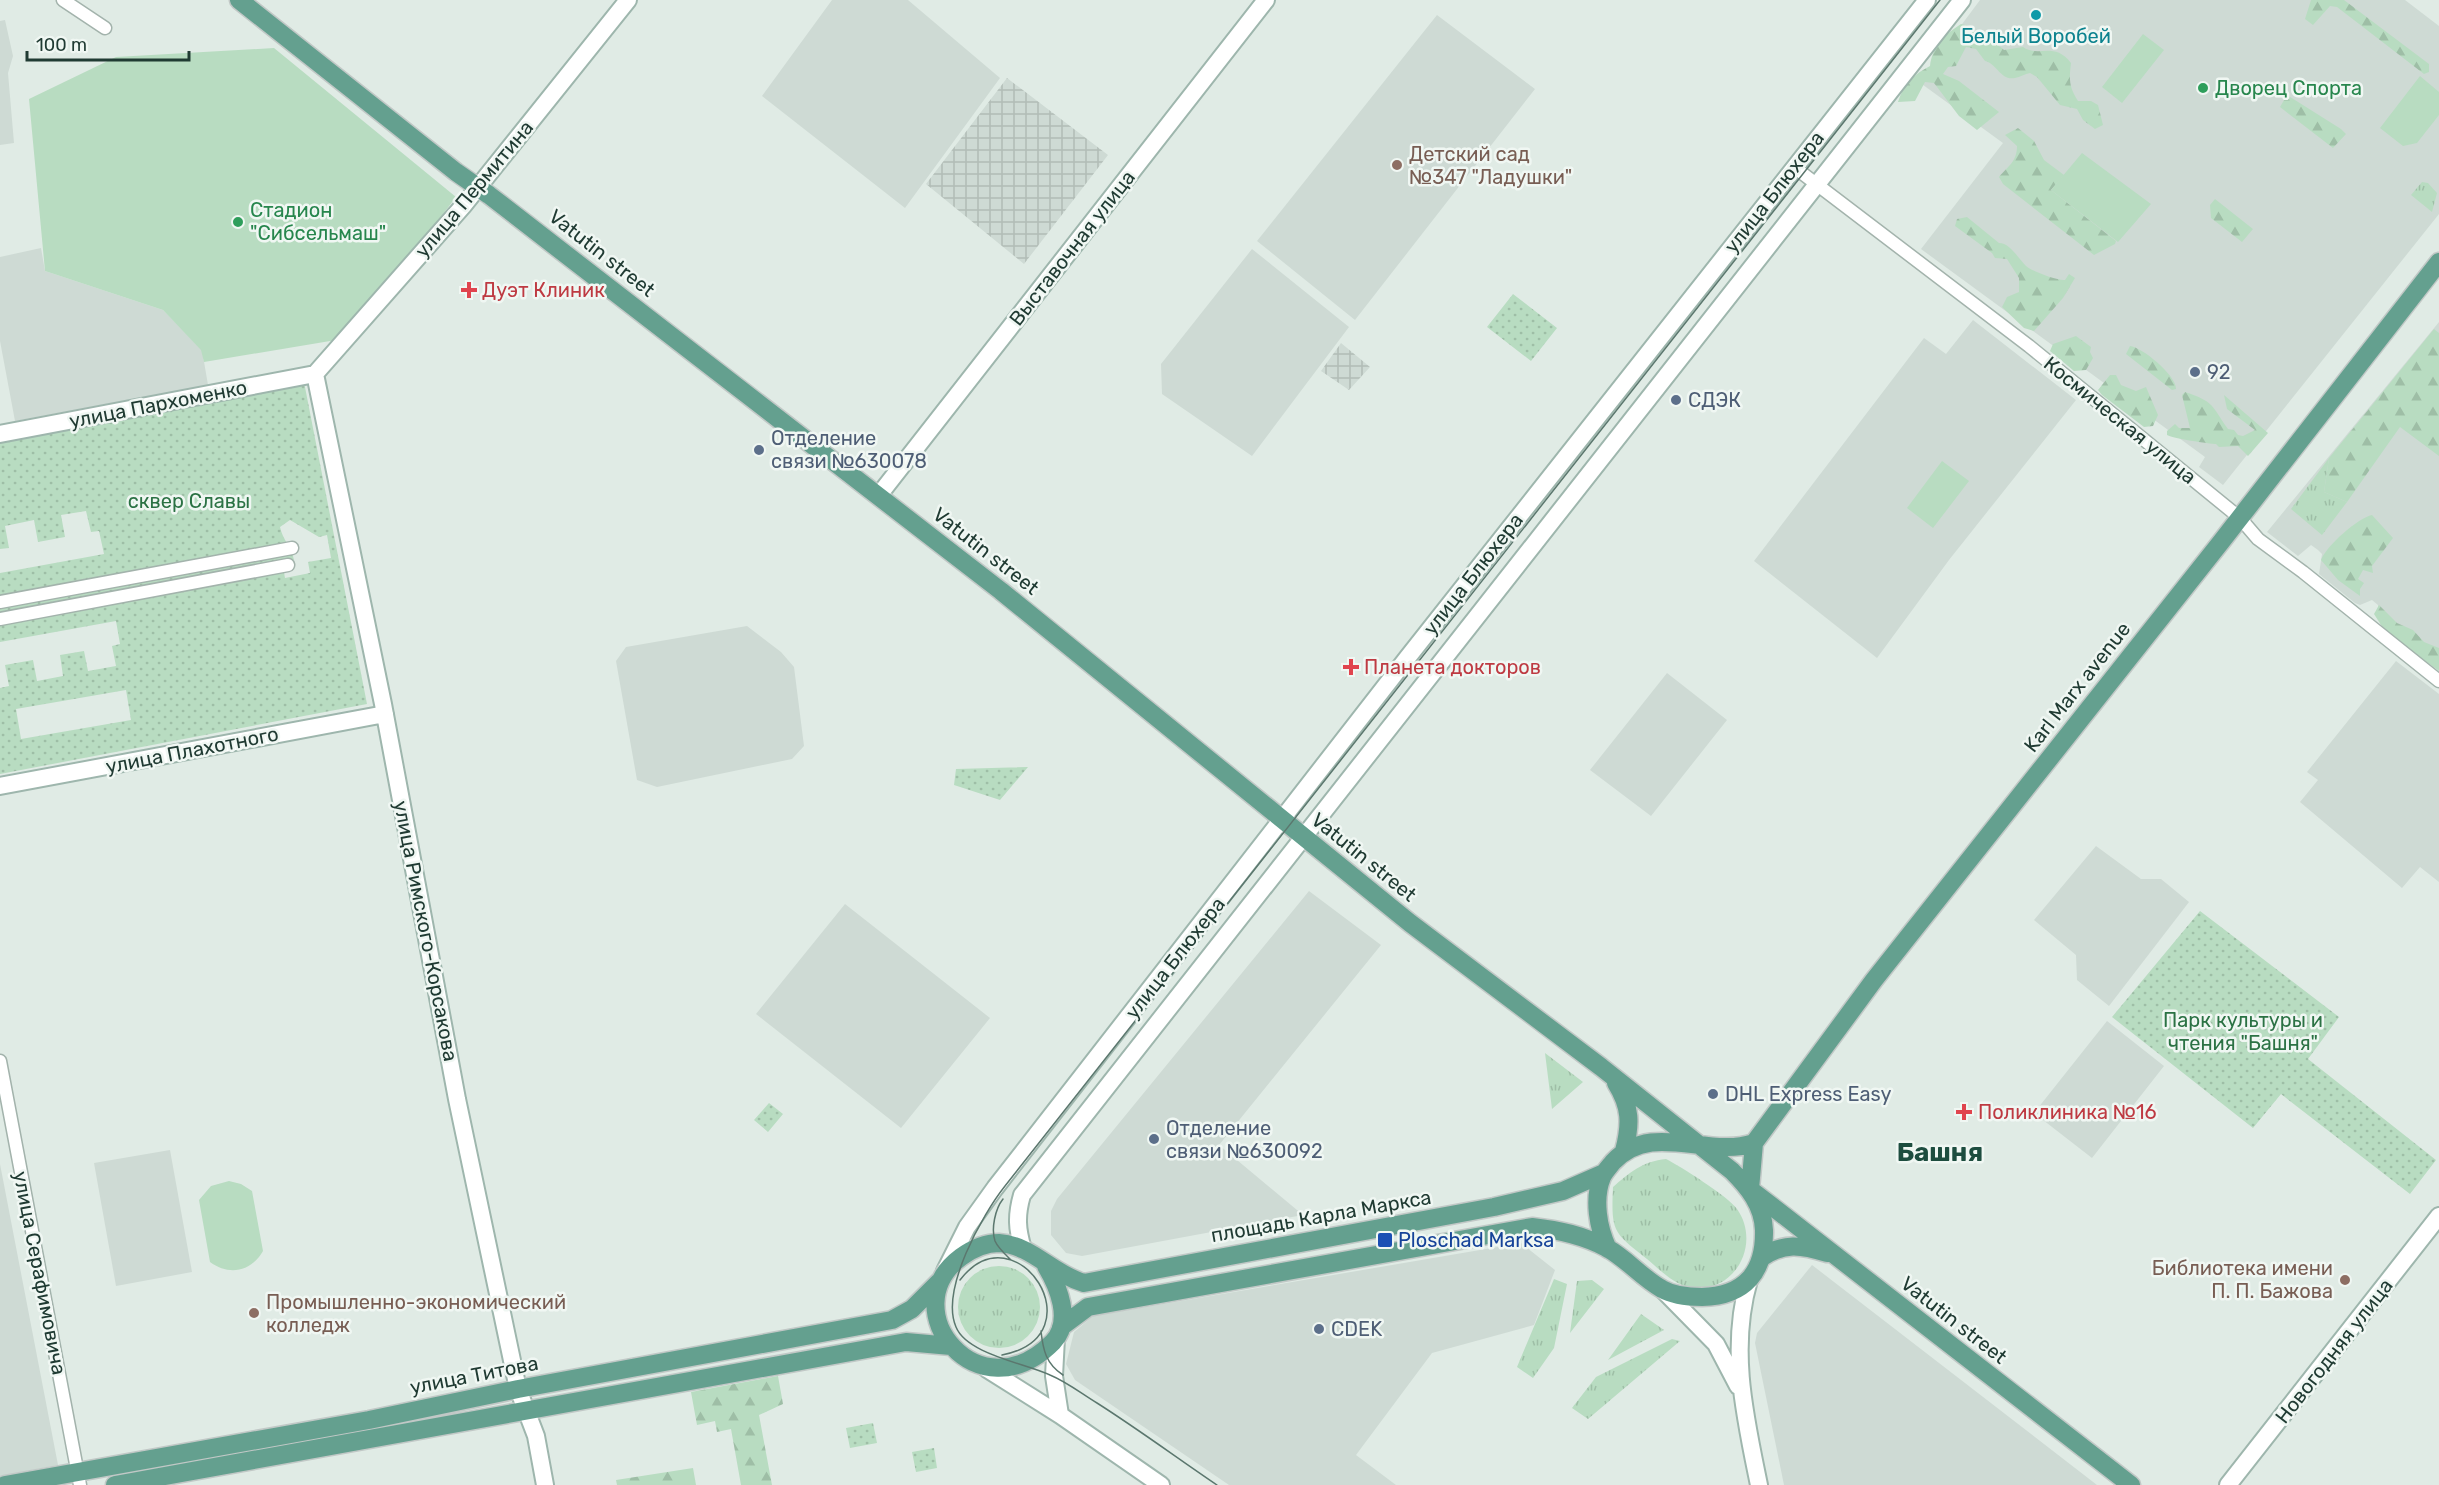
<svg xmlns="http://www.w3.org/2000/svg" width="2439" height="1485" font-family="Rubik,sans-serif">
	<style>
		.built { fill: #cedad4 }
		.industrial { fill: url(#industrial-grid) }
		.grass { fill: url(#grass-tufts) }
		.forest { fill: url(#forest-firs) }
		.park { fill: url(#park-dots); fill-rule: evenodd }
		.pitch { fill: #b8dcc1 }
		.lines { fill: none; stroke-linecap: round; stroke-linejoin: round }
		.street-casing { stroke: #a3b3ac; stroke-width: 15 }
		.secondary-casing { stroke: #9eb6ad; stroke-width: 20 }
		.primary-casing { stroke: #c1c8c6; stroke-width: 21 }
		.street { stroke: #fff; stroke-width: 12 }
		.secondary { stroke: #fff; stroke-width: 16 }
		.primary { stroke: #64a08f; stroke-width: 18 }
		.tram { stroke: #5b776e; stroke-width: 1.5 }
		.culture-dot { fill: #0f9aa8; stroke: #f0f7f3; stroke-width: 2 }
		.leisure-dot { fill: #2e9e5b; stroke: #f0f7f3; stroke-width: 2 }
		.education-dot { fill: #8d6e63; stroke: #f0f7f3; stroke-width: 2 }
		.health-dot { fill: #e0444e; stroke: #f0f7f3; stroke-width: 2 }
		.service-dot { fill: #5c6f8a; stroke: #f0f7f3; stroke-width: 2 }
		.transit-dot { fill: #1a4fb4; stroke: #f0f7f3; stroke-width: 2 }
		.labels { text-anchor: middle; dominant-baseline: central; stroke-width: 5; stroke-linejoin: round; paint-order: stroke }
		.culture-label { font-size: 20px; fill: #0d838f; stroke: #f0f7f3 }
		.leisure-label { font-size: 20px; fill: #27864d; stroke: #f0f7f3; text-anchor: start }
		.education-label { font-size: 20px; fill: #785e54; stroke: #f0f7f3; text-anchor: start }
		.street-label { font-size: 20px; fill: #203b33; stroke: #f0f7f3 }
		.health-label { font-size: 20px; fill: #be3a42; stroke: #f0f7f3; text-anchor: start }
		.service-label { font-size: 20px; fill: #4e5e75; stroke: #f0f7f3; text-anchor: start }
		.park-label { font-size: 20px; fill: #2b7244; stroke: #f0f7f3 }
		.transit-label { font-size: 20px; fill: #164399; stroke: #f0f7f3; text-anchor: start }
		.district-label { font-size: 26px; font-weight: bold; fill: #1d4d3f; stroke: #f0f7f3 }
	</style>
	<defs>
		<pattern id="industrial-grid" width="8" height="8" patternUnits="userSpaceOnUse" patternTransform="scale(1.5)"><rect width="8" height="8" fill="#cedad4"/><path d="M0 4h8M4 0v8" fill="none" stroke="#b1bcb6"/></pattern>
		<pattern id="grass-tufts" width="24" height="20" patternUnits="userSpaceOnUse" patternTransform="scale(1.5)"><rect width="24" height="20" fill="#b8dcc1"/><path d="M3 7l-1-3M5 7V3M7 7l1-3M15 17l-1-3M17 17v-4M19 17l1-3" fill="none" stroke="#9ebea6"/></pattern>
		<pattern id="forest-firs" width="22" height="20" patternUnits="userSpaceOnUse" patternTransform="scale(1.5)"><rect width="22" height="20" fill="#b8dcc1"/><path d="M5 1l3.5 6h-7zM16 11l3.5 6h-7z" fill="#9ebea6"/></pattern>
		<pattern id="park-dots" width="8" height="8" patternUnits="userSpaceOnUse" patternTransform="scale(1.5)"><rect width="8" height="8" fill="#b8dcc1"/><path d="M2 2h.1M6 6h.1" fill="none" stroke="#9ebea6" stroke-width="1.8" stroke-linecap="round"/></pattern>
	</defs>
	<rect width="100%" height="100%" fill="#e0ebe5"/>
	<path class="built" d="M832 0H908L1000 78 905 208 762 96Z
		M1980 0H2405L2439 26V214L2223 485 2199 467 2205 457 1921 249 2003 143 1919 82Z
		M1437 15 1535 89 1355 320 1257 241Z
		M5 20 13 56 8 73 14 143 0 145V21Z
		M41 248 45 271 163 310 202 350 208 385 15 421 0 341V257Z
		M1252 249 1349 327 1252 456 1162 394 1161 364Z
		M1973 320 2076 400 1949 560 1877 658 1754 561 1924 338 1946 354Z
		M2439 322V667L2378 611V605L2372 600 2360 605 2355 603 2319 574 2322 554 2318 550 2311 545 2298 556 2267 532Z
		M747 626 781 652 794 667 804 746 792 759 657 787 637 780 616 661 626 647Z
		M2396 661 2439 694V882L2420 867 2402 888 2300 802 2318 780 2307 772Z
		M1667 673 1727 720 1651 816 1590 770Z
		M2096 846 2141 879H2161L2189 902 2109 1006 2077 980 2076 955 2034 920Z
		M1309 891 1381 945 1219 1145 1303 1215 1082 1256 1066 1253 1051 1235V1211L1057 1199Z
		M845 904 990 1018 901 1128 756 1014Z
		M2107 1021 2164 1066 2092 1158 2034 1113Z
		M170 1150 192 1272 116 1286 94 1163Z
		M0 1164 58 1465 0 1476Z
		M1521 1243 1555 1270 1534 1325 1432 1353 1356 1455 1396 1485H1229L1075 1380 1066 1364 1074 1332 1093 1316Z
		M1812 1265 2097 1485H1784L1755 1343 1757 1333Z"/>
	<path class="industrial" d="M1007 78 1108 155 1024 264 926 184Z
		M1341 343 1370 367 1349 390 1321 371Z"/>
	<path class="grass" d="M2422 182 2428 183 2437 193 2432 212 2411 195Z
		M2329 458 2324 492 2347 502 2322 535 2291 509Z
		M1545 1053 1583 1082 1552 1109Z
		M1666 1159C1680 1166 1729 1197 1737 1209 1762 1244 1734 1296 1689 1287 1673 1284 1659 1269 1647 1259 1613 1232 1611 1232 1613 1187 1629 1173 1643 1161 1666 1159Z
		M958 1307a41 41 0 1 1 82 0a41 41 0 1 1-82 0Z
		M1554 1279 1567 1284 1554 1348 1533 1378 1517 1367Z
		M1592 1280 1604 1289 1570 1333 1577 1281Z
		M1641 1314 1664 1330 1608 1360Z
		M1672 1339 1680 1341 1588 1419 1572 1408 1596 1377Z"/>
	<path class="forest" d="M2311 0H2344L2429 64V72L2424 74 2337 7 2330 6 2313 25 2305 19Z
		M1961 24 1970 26C1980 41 1993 39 2004 50L2023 47C2039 58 2054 41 2071 63 2069 80 2069 87 2078 101H2091L2098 105 2103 125 2095 129 2083 120 2077 109 2060 105 2037 77 2030 73C2025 74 2020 77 2015 78 2001 81 1996 63 1985 61L1976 49 1966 47 1956 66 1948 67 1943 74 1959 81 1999 112 1977 130 1959 116 1934 83 1925 82 1915 101 1898 102C1903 85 1914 74 1930 66 1932 47 1945 34 1961 24Z
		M2287 95 2341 129 2346 134 2333 148 2280 107Z
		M2018 128 2034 141 2044 160 2064 175 2051 190 2116 241 2115 244 2094 255 2003 184 1999 177C2008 166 2017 162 2017 146L2005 135Z
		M2215 199 2253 229 2242 242 2211 218 2210 205Z
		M1967 217 1999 243C2010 243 2018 258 2026 266 2031 271 2058 281 2065 280L2069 274 2075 278 2063 298 2034 331 2024 328 2002 307 2007 297 2019 292V278L2007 259 1995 258 1992 253 1955 226 1957 219Z
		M2434 329 2439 333V456L2400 427 2347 502 2324 492 2329 458Z
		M2076 336 2091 347 2090 352 2093 358 2086 370 2074 371 2050 351 2053 344Z
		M2130 346C2142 347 2177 376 2176 389L2172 390 2126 354Z
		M2110 375H2116L2121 385 2136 391 2146 387 2158 415 2153 426 2144 427 2102 395 2098 390Z
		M2185 392C2215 402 2211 405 2228 429L2234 430 2238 435 2243 436 2255 430 2227 409 2224 395 2268 433 2248 456 2238 446 2219 447 2216 444C2210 444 2171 438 2167 435V431L2175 424 2179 428H2190L2182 395Z
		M2372 515 2393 538 2372 566 2373 573 2363 570 2358 579 2364 583 2360 589V596L2338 580 2321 560C2326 546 2358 518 2372 515Z
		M2379 605 2397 623 2413 630 2424 642 2439 648V671L2395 639 2381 625 2374 614Z
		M778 1376 783 1404 759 1415 772 1485H741L731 1429 717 1432 715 1421 697 1425 691 1392Z
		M693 1468 696 1485H617L616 1480Z"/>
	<path class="park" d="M1513 294 1557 328 1531 361 1487 327Z
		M304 382 367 704 0 774V688L9 686 5 665 33 660 37 681 63 676 60 655 84 651 88 671 116 666 112 646 120 644 116 621 0 642V573L104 554 99 531 91 532 86 511 61 515 65 537 38 542 34 520 5 526 9 548 0 549V440ZM290 520 319 537 327 535 331 558 308 562 310 573 285 578 282 562 294 560C291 545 283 541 280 527ZM126 690 131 720 21 739 16 709Z
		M1028 767 1000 800 954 785 956 769Z
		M2200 911 2339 1017 2308 1059 2436 1160 2410 1194 2281 1094 2253 1128 2112 1017Z
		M769 1103 783 1114 768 1132 754 1120Z
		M873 1423 877 1443 850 1448 846 1428Z
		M934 1448 937 1468 916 1472 912 1452Z"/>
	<path class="pitch" d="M2143 34 2164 50 2122 103 2102 87Z
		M274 48 456 197 348 338 204 362 201 350 163 310 45 271 29 99 116 57Z
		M2420 76 2439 92V115L2417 143 2403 146 2380 128Z
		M2082 153 2151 204 2118 242 2051 190Z
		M1942 461 1969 481 1933 528 1907 508Z
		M229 1181 241 1184 252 1191 263 1251C251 1272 229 1276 210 1262L199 1200 211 1186Z"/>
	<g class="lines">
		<defs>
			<path id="street" d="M63 0 105 28
				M1794 167 2029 346 2240 518 2258 539 2303 572 2439 681
				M0 602 292 548
				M0 619 288 565
				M0 1061 80 1485"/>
			<path id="secondary" d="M315 374 383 704 457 1099 518 1389 536 1436 545 1485
				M315 374 463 206 628 0
				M0 434 315 374
				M879 495 1266 0
				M0 786 385 714
				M1023 1249C1017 1229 1016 1216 1022 1195L1962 0
				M945 1271 967 1227 995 1188 1408 657 1927 0
				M1749 1280C1729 1349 1745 1417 1759 1485
				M1663 1290 1716 1344 1738 1386
				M1056 1338 1054 1376 1060 1415
				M987 1369 1060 1415 1161 1485
				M2228 1485 2439 1216"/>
			<path id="primary" d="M239 0 456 172 489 195 1001 591 1410 923 1601 1067 1732 1171C1748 1187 1763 1205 1764 1230 1765 1272 1745 1296 1702 1297 1689 1297 1674 1296 1662 1289 1642 1278 1627 1259 1607 1248 1583 1235 1559 1230 1532 1227L1088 1307 1061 1327
				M1616 1083C1631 1107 1631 1124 1624 1151
				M1750 1189 1754 1143 1874 980 2221 542 2439 262
				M1751 1190 2131 1485
				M1608 1249C1598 1228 1593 1199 1602 1177 1605 1171 1609 1167 1613 1162 1652 1120 1707 1159 1754 1143
				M1761 1258C1783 1242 1802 1245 1827 1253
				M1046 1266C1058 1286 1073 1321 1053 1342 979 1417 891 1309 961 1257 972 1249 985 1243 999 1243 1032 1245 1052 1274 1084 1283L1494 1207 1563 1191 1604 1173
				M5 1485 369 1420 518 1389 892 1320 912 1309 939 1282
				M115 1485 906 1342 951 1346"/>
		</defs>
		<use href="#street" class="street-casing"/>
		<use href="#secondary" class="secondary-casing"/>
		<use href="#primary" class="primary-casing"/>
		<use href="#street" class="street"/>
		<use href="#secondary" class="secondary"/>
		<use href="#primary" class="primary"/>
		<path class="tram" d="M1003 1199C995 1209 991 1229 995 1241 998 1248 1006 1255 1011 1260
			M960 1280C1016 1207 1100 1336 1002 1355
			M1041 1331C1043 1350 1046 1364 1063 1375
			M1217 1485C1177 1458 1138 1429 1097 1403 1082 1394 1067 1382 1050 1375 1024 1363 967 1354 956 1327 940 1290 982 1215 1005 1186L1940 0"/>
	</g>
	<circle class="culture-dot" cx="2036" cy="15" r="6"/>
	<g class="leisure-dot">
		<circle cx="2203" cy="88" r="6"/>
		<circle cx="238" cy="222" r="6"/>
	</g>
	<g class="education-dot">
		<circle cx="1397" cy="165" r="6"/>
		<circle cx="2345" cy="1280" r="6"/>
		<circle cx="254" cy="1313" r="6"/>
	</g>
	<g class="health-dot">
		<path d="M466 281h6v6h6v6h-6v6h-6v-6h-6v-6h6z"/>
		<path d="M1348 658h6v6h6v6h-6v6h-6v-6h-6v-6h6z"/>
		<path d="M1961 1103h6v6h6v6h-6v6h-6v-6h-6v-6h6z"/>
	</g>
	<g class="service-dot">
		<circle cx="2195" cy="372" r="6"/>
		<circle cx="1676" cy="400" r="6"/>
		<circle cx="759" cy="450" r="6"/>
		<circle cx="1713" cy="1094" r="6"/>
		<circle cx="1154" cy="1139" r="6"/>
		<circle cx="1319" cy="1329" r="6"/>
	</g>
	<rect class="transit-dot" x="1377" y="1232" width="16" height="16" rx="3"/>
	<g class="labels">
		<g class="culture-label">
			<text x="2036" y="36">Белый Воробей</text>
		</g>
		<g class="leisure-label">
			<text x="2215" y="88">Дворец Спорта</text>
			<text x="250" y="210">Стадион<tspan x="250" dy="23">"Сибсельмаш"</tspan></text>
		</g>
		<g class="education-label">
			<text x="1409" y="154">Детский сад<tspan x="1409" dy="23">№347 "Ладушки"</tspan></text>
			<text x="2333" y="1268" text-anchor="end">Библиотека имени<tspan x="2333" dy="23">П. П. Бажова</tspan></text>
			<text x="266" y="1302">Промышленно-экономический<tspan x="266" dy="23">колледж</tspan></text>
		</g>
		<g class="street-label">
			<text transform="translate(474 189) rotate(-50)">улица Пермитина</text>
			<text transform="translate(1774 192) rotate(-52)">улица Блюхера</text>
			<text transform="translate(1072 248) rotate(-52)">Выставочная улица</text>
			<text transform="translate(602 253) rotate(38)">Vatutin street</text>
			<text transform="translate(158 404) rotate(-11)">улица Пархоменко</text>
			<text transform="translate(2120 420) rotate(39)">Космическая улица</text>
			<text transform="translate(986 551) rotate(38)">Vatutin street</text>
			<text transform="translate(1473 574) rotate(-52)">улица Блюхера</text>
			<text transform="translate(2077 687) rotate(-52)">Karl Marx avenue</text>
			<text transform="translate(192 750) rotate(-11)">улица Плахотного</text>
			<text transform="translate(1364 857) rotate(39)">Vatutin street</text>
			<text transform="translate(426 931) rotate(79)">улица Римского-Корсакова</text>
			<text transform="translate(1175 958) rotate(-52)">улица Блюхера</text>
			<text transform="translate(1321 1216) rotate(-10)">площадь Карла Маркса</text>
			<text transform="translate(40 1273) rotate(79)">улица Серафимовича</text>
			<text transform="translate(1954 1320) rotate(38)">Vatutin street</text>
			<text transform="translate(2334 1351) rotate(-52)">Новогодняя улица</text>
			<text transform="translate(474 1375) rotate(-11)">улица Титова</text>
		</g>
		<g class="health-label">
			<text x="482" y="290">Дуэт Клиник</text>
			<text x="1364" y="667">Планета докторов</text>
			<text x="1978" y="1112">Поликлиника №16</text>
		</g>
		<g class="service-label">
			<text x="2207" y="372">92</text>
			<text x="1688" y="400">СДЭК</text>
			<text x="771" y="438">Отделение<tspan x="771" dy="23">связи №630078</tspan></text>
			<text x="1725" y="1094">DHL Express Easy</text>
			<text x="1166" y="1128">Отделение<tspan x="1166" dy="23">связи №630092</tspan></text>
			<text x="1331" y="1329">CDEK</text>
		</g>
		<g class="park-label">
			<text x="189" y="501">сквер Славы</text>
			<text x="2243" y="1020">Парк культуры и<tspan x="2243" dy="23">чтения "Башня"</tspan></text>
		</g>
		<g class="transit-label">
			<text x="1398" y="1240">Ploschad Marksa</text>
		</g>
		<g class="district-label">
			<text x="1940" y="1152">Башня</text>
		</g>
	</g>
	<path d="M27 51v9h162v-9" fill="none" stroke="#203b33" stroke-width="3"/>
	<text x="36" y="51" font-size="18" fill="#203b33" stroke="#f0f7f3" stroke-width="4.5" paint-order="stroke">100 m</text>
</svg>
